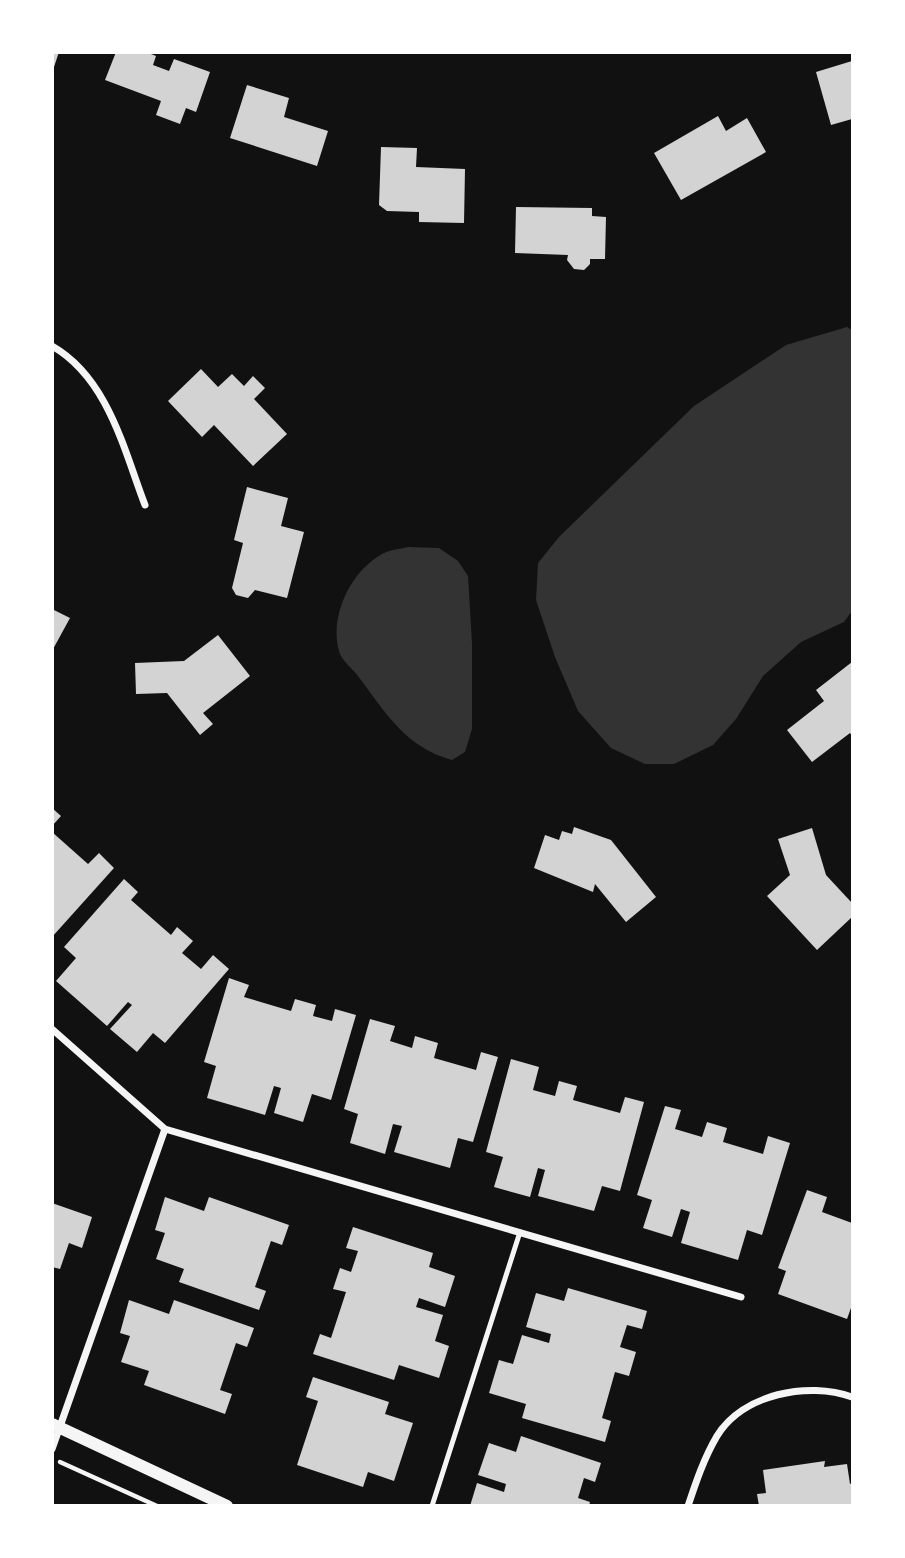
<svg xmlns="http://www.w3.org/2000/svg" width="905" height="1558" font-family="Poppins,sans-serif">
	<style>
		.water { fill: #333 }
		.building { fill: #d3d3d3 }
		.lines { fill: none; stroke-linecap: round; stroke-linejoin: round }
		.path { stroke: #f5f5f5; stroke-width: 4.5 }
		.service { stroke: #f5f5f5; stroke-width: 5 }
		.minor { stroke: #f5f5f5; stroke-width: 7 }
		.tertiary { stroke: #f5f5f5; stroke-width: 12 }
	</style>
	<rect width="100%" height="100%" fill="#111"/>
	<path class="water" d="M847 327 852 330V611L844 622 801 642 763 676 736 719 713 745 674 764H645L611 748 578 711 555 657 536 600 538 563 559 537 694 406 786 345Z
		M408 547 439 548 458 561 468 576 472 643V729L465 752 452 760C405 747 386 713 358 676 352 668 341 660 339 651 329 616 351 571 382 554 389 550 400 549 408 547Z"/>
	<path class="building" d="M52 52H59L53 70H52Z
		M116 52H146L156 56 153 65 169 71 174 59 210 72 196 112 186 108 180 124 156 115 161 101 105 80Z
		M852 61V119L831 125 816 72Z
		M247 85 289 98 284 117 328 131 317 166 230 138Z
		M718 116 726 131 747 118 766 152 681 200 654 153Z
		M381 147 417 148 416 167 465 169 464 223 419 222V212L387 211 379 205Z
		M516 207 592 208V216L606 217 605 259H590V264L584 270 574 269 567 260 568 255 515 253Z
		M201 369 218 387 232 374 244 386 253 376 265 388 254 399 287 434 253 466 214 425 202 437 168 401Z
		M247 487 288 498 281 526 304 532 287 598 255 590 248 598 236 595 232 588 243 543 234 540Z
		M52 609 70 618 52 651Z
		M218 635 250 676 203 713 213 724 200 735 167 693 136 694 135 663 184 661Z
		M852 662V736L850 733 812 762 787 730 824 701 816 690Z
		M52 808 61 816 52 826Z
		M574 827 611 840 656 897 626 922 595 884 593 892 534 868 545 835 559 840 562 831 572 834Z
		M812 828 826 875 852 903V917L817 950 767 896 790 875 778 839Z
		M52 832 88 864 99 853 114 868 52 937Z
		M124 879 138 892 131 900 171 935 177 927 193 941 182 953 201 969 213 955 229 969 165 1043 153 1033 137 1052 110 1029 132 1005 128 1002 107 1026 56 981 76 958 64 947Z
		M229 978 249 985 244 997 291 1011 295 999 316 1005 313 1016 332 1021 335 1009 356 1015 331 1100 312 1094 303 1122 274 1113 281 1088 274 1086 265 1115 207 1098 216 1066 204 1062Z
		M370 1019 395 1026 390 1041 412 1048 415 1036 438 1043 434 1058 476 1070 481 1052 498 1057 473 1142 458 1138 450 1168 394 1152 402 1126 393 1124 385 1154 350 1143 358 1114 344 1109Z
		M511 1059 539 1067 533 1090 555 1096 559 1081 577 1086 573 1100 620 1113 625 1097 644 1102 620 1191 602 1186 594 1211 538 1196 545 1170 538 1168 530 1197 494 1187 503 1157 486 1152Z
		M665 1106 681 1110 675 1129 702 1137 707 1122 727 1128 723 1142 763 1154 768 1136 790 1143 762 1235 747 1230 738 1260 681 1243 690 1212 681 1209 672 1237 643 1228 652 1200 637 1195Z
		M807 1190 827 1197 822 1212 852 1223V1305L847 1319 778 1294 786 1271 778 1268Z
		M165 1197 204 1211 209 1197 289 1225 282 1245 271 1241 255 1287 266 1291 259 1310 179 1282 184 1269 156 1259 165 1233 155 1230Z
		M52 1203 92 1217 82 1248 69 1243 60 1269 52 1267Z
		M353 1227 433 1253 429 1267 455 1276 445 1307 419 1298 416 1307 443 1315 435 1341 449 1346 439 1378 399 1365 394 1380 313 1354 320 1334 331 1338 346 1292 333 1289 340 1268 351 1272 358 1251 346 1248Z
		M568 1288 647 1311 642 1329 627 1325 620 1347 636 1352 629 1376 615 1372 602 1418 611 1421 605 1442 522 1418 526 1404 489 1393 499 1360 513 1364 522 1335 549 1343 551 1334 526 1327 536 1293 564 1301Z
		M129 1300 169 1314 174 1300 254 1328 247 1347 236 1343 220 1390 232 1394 225 1414 144 1385 149 1371 121 1362 130 1336 120 1333Z
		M313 1377 389 1402 385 1414 413 1423 394 1481 368 1472 363 1487 297 1465 318 1401 306 1397Z
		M521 1436 601 1463 595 1482 584 1478 578 1498 590 1502 589 1506H470L477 1483 504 1492 506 1484 478 1475 489 1443 516 1452Z
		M825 1461 824 1467 847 1464 850 1484 852 1483V1506H759L757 1494 766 1493 763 1470Z"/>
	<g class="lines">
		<path class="path" d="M60 1462 157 1506"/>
		<path class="service" d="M432 1506 520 1232"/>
		<path class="minor" d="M52 346C108 378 124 450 145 505
			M52 1029 165 1129 741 1297
			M52 1449 165 1129
			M688 1506C696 1482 704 1458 717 1436 743 1394 808 1381 852 1397"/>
		<path class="tertiary" d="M52 1424 227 1506"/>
	</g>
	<rect width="905" height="1558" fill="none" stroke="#ffffff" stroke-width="108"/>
</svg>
